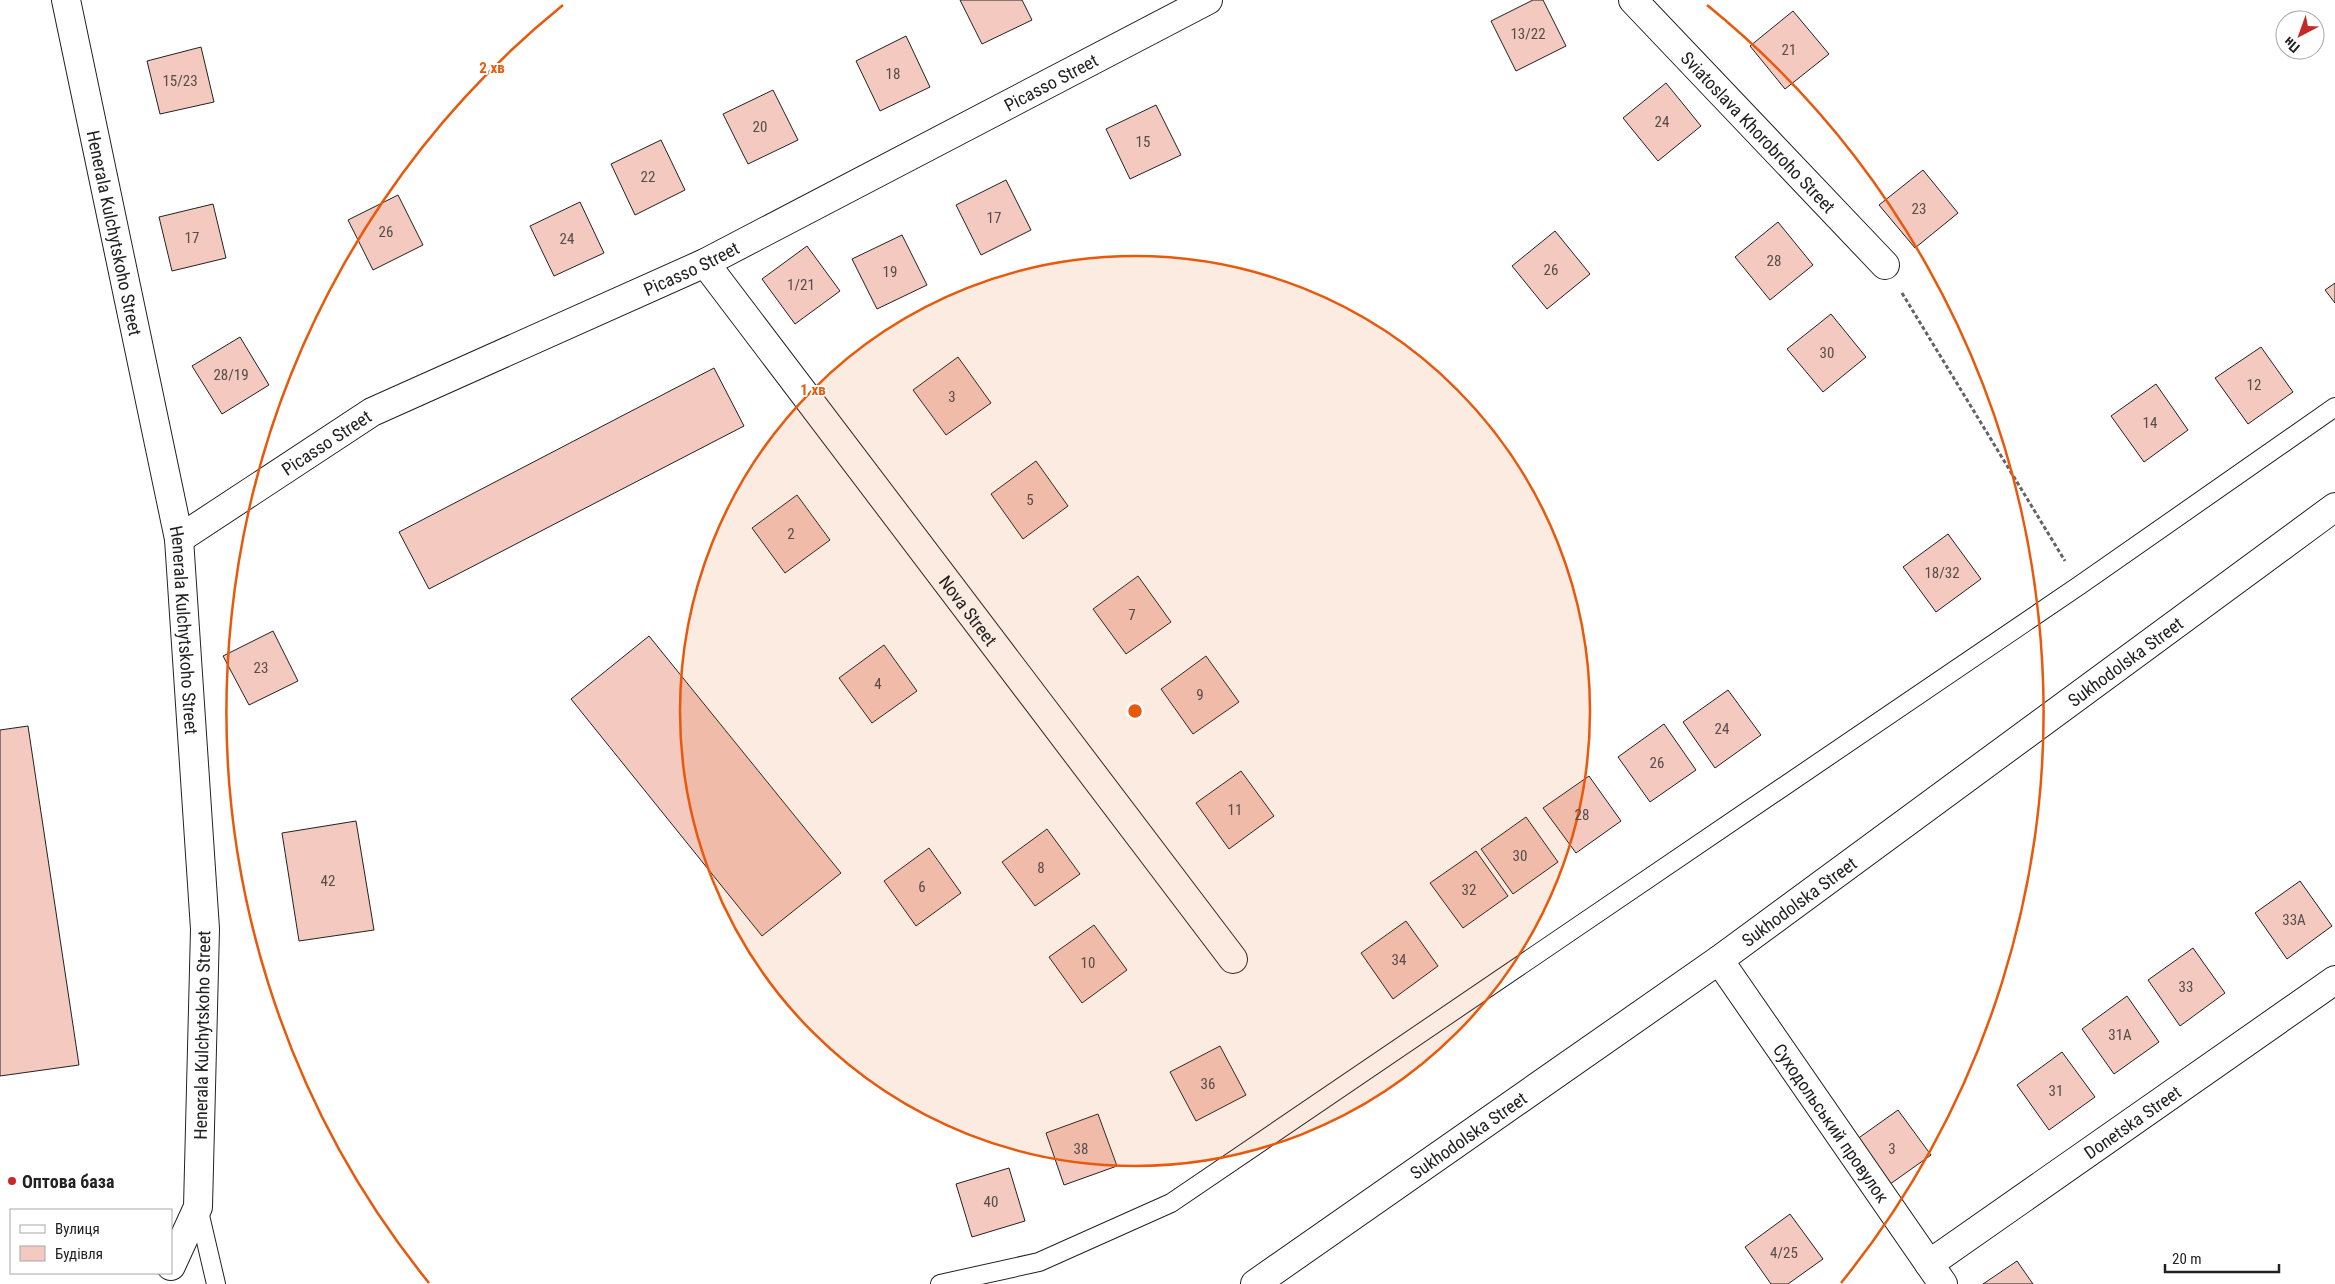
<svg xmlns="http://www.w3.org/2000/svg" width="2335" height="1284" font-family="'Roboto Condensed',sans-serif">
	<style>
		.building { fill: #f3c9c0; stroke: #222 }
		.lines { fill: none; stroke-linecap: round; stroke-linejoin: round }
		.lane-casing { stroke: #222; stroke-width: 20 }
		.street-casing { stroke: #222; stroke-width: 30 }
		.primary-casing { stroke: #222; stroke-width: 30 }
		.path { stroke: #646464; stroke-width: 3; stroke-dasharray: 4 2.5; stroke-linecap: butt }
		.lane { stroke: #fff; stroke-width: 18 }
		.street { stroke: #fff; stroke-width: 28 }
		.primary { stroke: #fff; stroke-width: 28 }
		.ring { fill: none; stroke: #e8590c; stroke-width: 2.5 }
		.poi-dot { fill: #c62828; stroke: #fff; stroke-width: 2 }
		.labels { text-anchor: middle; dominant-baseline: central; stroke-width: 4; stroke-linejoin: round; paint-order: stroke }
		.number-label { font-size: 15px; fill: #564c4a }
		.street-label { font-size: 18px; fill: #222; stroke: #fff }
		.poi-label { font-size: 18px; font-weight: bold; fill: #222; stroke: #fff; text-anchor: start }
		.centre { fill: #e8590c; stroke: #fff; stroke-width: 2.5 }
		.ring-label { font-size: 15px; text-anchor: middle; font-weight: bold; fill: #e8590c; stroke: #fff; stroke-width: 4; stroke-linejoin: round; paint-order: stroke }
	</style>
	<rect width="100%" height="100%" fill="#fff"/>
	<path class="building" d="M960 0H1022L1032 20 982 44Z
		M1533 0H1543L1566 46 1516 71 1491 21Z
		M1793 11 1829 54 1785 89 1750 46Z
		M906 36 930 87 880 111 856 61Z
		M201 47 214 102 160 114 147 61Z
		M1666 83 1701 126 1658 161 1623 118Z
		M773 90 798 140 748 164 723 114Z
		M1156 105 1181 155 1130 179 1106 129Z
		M661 140 685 190 635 215 611 164Z
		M1923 170 1958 213 1915 248 1879 205Z
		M1006 180 1031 230 981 255 956 205Z
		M398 195 423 245 373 270 348 220Z
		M580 202 604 253 554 276 530 226Z
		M213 204 226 258 172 271 159 217Z
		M1778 222 1813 265 1770 300 1735 257Z
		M1555 231 1590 274 1547 309 1512 266Z
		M902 235 927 285 877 309 852 259Z
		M807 246 840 291 795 324 762 279Z
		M2335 283V303L2325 290Z
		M1831 314 1866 357 1823 392 1787 349Z
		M240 337 269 385 222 414 192 366Z
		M2261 347 2293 392 2248 424 2215 378Z
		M958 357 991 403 946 435 913 390Z
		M714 368 744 426 429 589 399 532Z
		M2156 384 2188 430 2144 462 2111 416Z
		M1036 461 1068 506 1023 539 991 494Z
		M797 495 830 540 785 573 752 528Z
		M1948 534 1981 579 1936 612 1903 567Z
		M1138 576 1171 622 1126 654 1093 609Z
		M273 631 298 681 249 705 223 656Z
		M649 636 841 873 762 936 571 699Z
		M884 645 917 691 872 723 839 678Z
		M1206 656 1239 702 1193 734 1161 689Z
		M1728 690 1761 735 1715 768 1683 722Z
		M1664 724 1696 770 1650 802 1618 757Z
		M28 726 79 1065 0 1076V730Z
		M1241 771 1274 816 1229 849 1196 803Z
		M1589 776 1621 821 1576 853 1543 808Z
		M1526 817 1558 862 1513 894 1481 849Z
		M356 821 374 930 299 941 282 833Z
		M1047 829 1080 874 1035 906 1002 862Z
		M929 848 961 893 916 926 884 881Z
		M1476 851 1508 896 1463 928 1430 883Z
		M2300 881 2332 926 2287 959 2255 913Z
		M1406 921 1438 966 1393 999 1361 953Z
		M1094 925 1127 970 1082 1003 1049 957Z
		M2193 948 2225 993 2180 1026 2148 980Z
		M2127 996 2159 1042 2114 1074 2082 1029Z
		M1220 1046 1246 1095 1196 1121 1170 1072Z
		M2062 1052 2095 1097 2049 1130 2017 1085Z
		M1898 1110 1931 1155 1886 1187 1853 1142Z
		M1098 1114 1117 1166 1064 1185 1046 1133Z
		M1009 1168 1025 1221 972 1237 956 1184Z
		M1790 1214 1823 1259 1788 1284H1771L1745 1247Z
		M2017 1261 2033 1284H1983Z"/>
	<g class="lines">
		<defs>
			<path id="lane" d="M198 1207 216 1284
				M940 1284 1039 1262 1171 1203 2080 585 2335 407"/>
			<g id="street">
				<path id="s1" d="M66 0 179 539 205 929 198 1207 171 1266"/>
				<path id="s2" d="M1633 0 1885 265"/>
				<path id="s3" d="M705 263 1233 959"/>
				<path id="s4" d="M179 539 372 412 705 263 1208 0"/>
				<path id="s5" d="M1719 960 1943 1284"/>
				<path id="s6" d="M1929 1264 2335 980"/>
			</g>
			<g id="primary">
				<path id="s7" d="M1255 1284 1719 960 2335 507"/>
			</g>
		</defs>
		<use href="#lane" class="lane-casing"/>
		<use href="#street" class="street-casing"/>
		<use href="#primary" class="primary-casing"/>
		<path class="path" d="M1902 293 2065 561"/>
		<use href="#lane" class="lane"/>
		<use href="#street" class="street"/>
		<use href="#primary" class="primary"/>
	</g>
	<circle cx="1135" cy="711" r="455" fill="#e8590c" fill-opacity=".12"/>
	<g class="ring">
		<circle cx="1135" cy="711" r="455"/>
		<path d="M429 1283A909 909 0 0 1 563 5M1707 5A909 909 0 0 1 1841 1283"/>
	</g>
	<circle class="poi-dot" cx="12" cy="1181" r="5"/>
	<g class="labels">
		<g class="number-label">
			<text x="1528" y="34">13/22</text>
			<text x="1789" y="50">21</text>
			<text x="893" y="74">18</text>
			<text x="180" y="81">15/23</text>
			<text x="1662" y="122">24</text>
			<text x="760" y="127">20</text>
			<text x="1143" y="142">15</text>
			<text x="648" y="177">22</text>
			<text x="1919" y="209">23</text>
			<text x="994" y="218">17</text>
			<text x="386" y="232">26</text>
			<text x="192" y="238">17</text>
			<text x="567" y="239">24</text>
			<text x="1774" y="261">28</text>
			<text x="1551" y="270">26</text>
			<text x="890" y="272">19</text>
			<text x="801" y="285">1/21</text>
			<text x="1827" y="353">30</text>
			<text x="231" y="375">28/19</text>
			<text x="2254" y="385">12</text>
			<text x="952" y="397">3</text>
			<text x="2150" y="423">14</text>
			<text x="1030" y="500">5</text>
			<text x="791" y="534">2</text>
			<text x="1942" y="573">18/32</text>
			<text x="1132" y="615">7</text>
			<text x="261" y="668">23</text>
			<text x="878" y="684">4</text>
			<text x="1200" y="695">9</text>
			<text x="1722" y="729">24</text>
			<text x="1657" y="763">26</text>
			<text x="1235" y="810">11</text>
			<text x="1582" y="815">28</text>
			<text x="1520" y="856">30</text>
			<text x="1041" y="868">8</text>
			<text x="328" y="881">42</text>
			<text x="922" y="887">6</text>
			<text x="1469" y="890">32</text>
			<text x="2294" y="920">33А</text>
			<text x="1399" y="960">34</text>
			<text x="1088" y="963">10</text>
			<text x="2186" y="987">33</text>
			<text x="2120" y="1035">31А</text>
			<text x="1208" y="1084">36</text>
			<text x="2056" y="1091">31</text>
			<text x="1081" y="1149">38</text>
			<text x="1892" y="1149">3</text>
			<text x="991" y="1202">40</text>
			<text x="1784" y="1253">4/25</text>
		</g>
		<g class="street-label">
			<text stroke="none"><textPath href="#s4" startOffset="986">Picasso Street</textPath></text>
			<text stroke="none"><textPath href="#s2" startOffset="182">Sviatoslava Khorobroho Street</textPath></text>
			<text stroke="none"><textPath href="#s1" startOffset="238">Henerala Kulchytskoho Street</textPath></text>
			<text stroke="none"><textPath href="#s4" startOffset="581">Picasso Street</textPath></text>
			<text stroke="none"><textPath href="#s4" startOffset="176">Picasso Street</textPath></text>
			<text stroke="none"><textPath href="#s3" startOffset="436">Nova Street</textPath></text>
			<text stroke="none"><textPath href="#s1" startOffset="642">Henerala Kulchytskoho Street</textPath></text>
			<text stroke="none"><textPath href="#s7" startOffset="1070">Sukhodolska Street</textPath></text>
			<text stroke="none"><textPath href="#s7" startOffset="665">Sukhodolska Street</textPath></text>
			<text transform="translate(202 1035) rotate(-89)">Henerala Kulchytskoho Street</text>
			<text stroke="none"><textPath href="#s5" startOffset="198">Суходольський провулок</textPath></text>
			<text stroke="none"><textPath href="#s6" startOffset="248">Donetska Street</textPath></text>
			<text stroke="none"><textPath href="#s7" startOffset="260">Sukhodolska Street</textPath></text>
		</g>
		<g class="poi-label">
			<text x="22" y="1181">Оптова база</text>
		</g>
	</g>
	<circle cx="1135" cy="711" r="8" class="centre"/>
	<g class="ring-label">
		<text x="492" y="73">2 хв</text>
		<text x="813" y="395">1 хв</text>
	</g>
	<rect x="10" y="1209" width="162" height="65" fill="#ffffff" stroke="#a7a7a7"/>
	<rect x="20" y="1225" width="25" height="8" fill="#ffffff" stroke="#a7a7a7"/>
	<text x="55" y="1234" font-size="15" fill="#222222">Вулиця</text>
	<rect x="20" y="1246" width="25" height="15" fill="#f3c9c0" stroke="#a7a7a7"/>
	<text x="55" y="1259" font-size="15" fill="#222222">Будівля</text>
	<g transform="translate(2300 35) rotate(221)"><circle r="24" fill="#ffffff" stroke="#a7a7a7"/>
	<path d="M0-4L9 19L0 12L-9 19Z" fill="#c62828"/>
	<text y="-8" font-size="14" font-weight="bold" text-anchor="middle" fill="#222222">Пн</text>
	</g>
	<path d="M2165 1264v8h114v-8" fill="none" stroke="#222222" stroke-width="2.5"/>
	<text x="2172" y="1264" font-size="15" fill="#222222" stroke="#ffffff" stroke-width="4" paint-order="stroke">20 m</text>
</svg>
